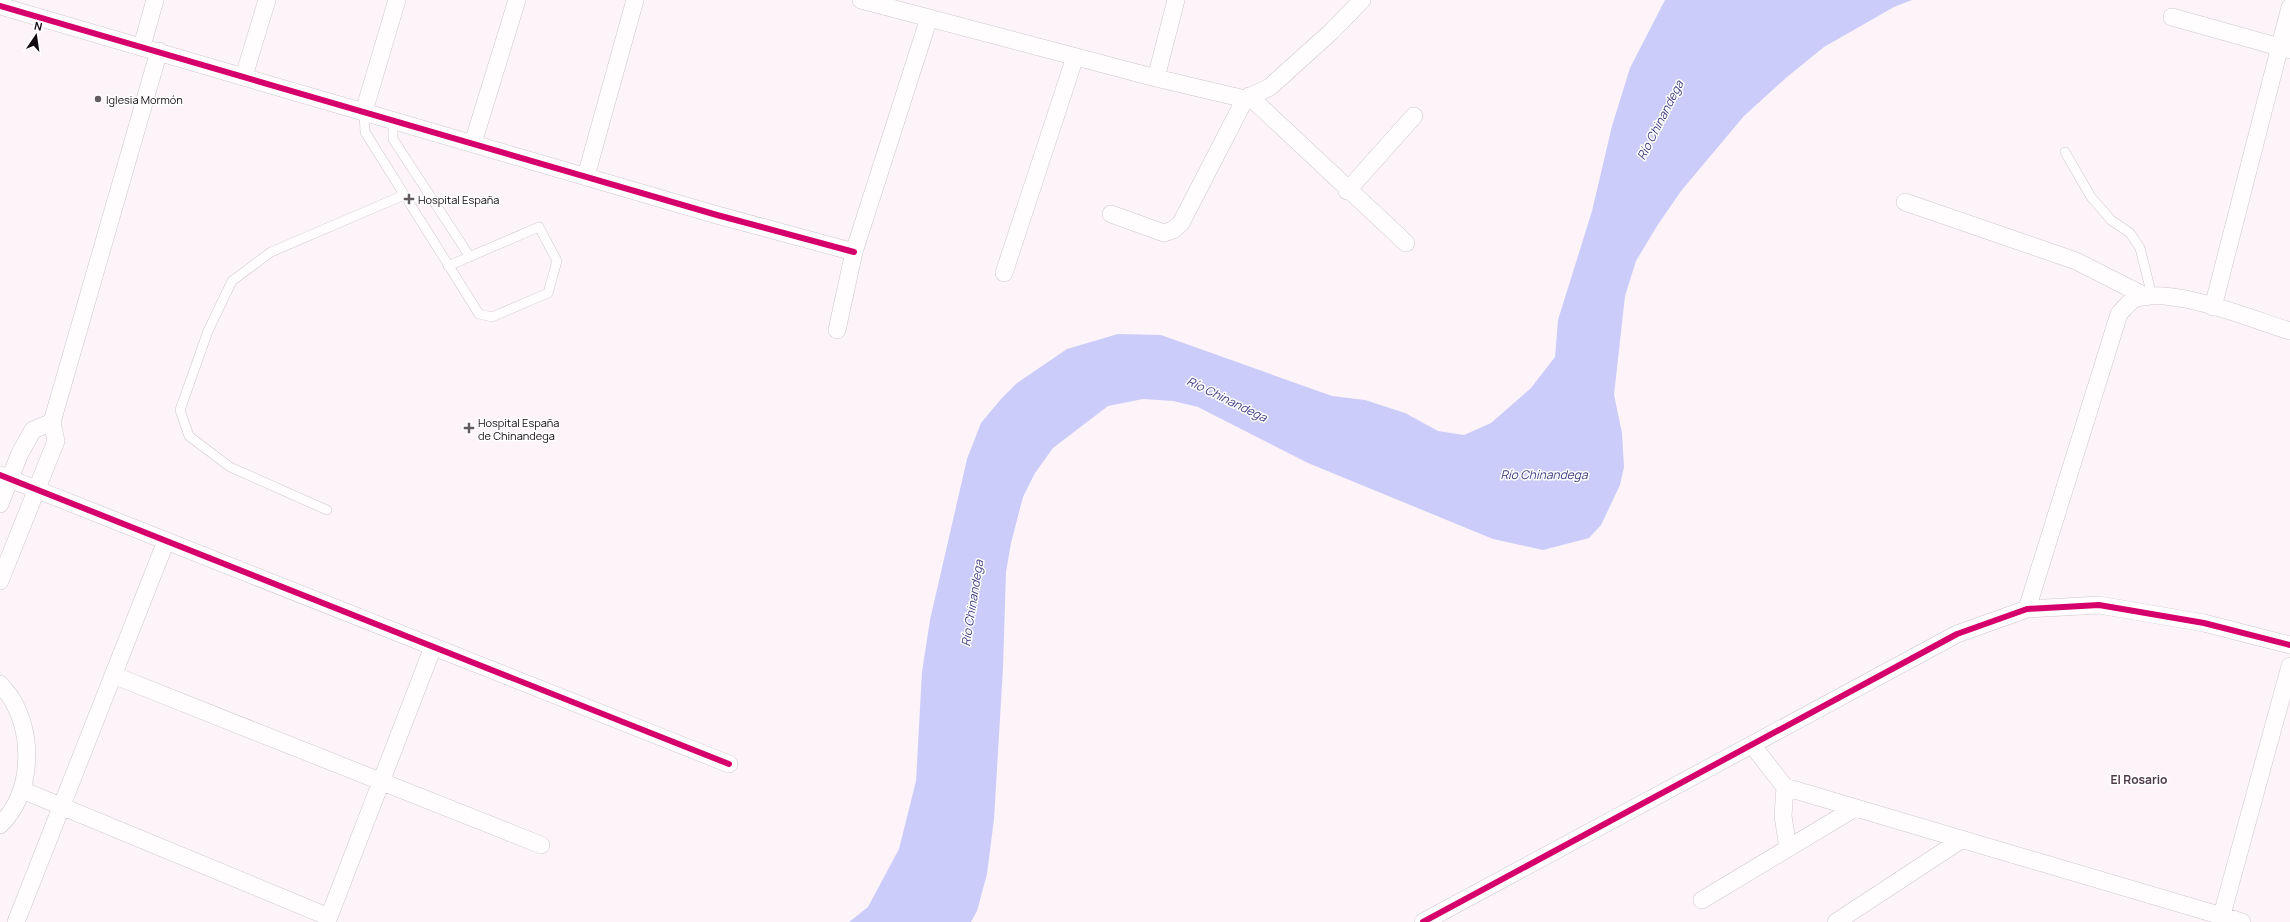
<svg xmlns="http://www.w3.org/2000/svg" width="2290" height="922" font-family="Manrope,sans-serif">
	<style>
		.water { fill: #cbccf9 }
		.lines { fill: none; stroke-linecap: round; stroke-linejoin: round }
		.lane-casing { stroke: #cfc6cc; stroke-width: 10 }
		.street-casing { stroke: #cfc6cc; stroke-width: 18 }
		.lane { stroke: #fffdfe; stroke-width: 9 }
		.street { stroke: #fffdfe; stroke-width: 17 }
		.cycleway-casing { stroke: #fff; stroke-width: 8 }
		.cycleway { stroke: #d6006c; stroke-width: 6 }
		.poi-dot { fill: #635b61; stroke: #fff; stroke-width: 1.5 }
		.labels { text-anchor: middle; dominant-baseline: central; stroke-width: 3; stroke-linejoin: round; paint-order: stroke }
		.poi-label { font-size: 11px; fill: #11090f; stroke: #fff; text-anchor: start }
		.water-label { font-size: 12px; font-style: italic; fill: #3d3c83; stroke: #fff }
		.neighbourhood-label { font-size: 12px; font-weight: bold; fill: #4d3948; stroke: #fff }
	</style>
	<rect width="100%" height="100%" fill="#fcf4f9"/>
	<path class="water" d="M1665 0H1912L1894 7 1824 47 1787 77 1744 116 1681 191 1657 226 1636 261 1625 296 1614 395 1622 433 1624 467 1620 485 1601 525 1589 538 1543 550 1493 539 1308 463 1198 407 1173 401 1143 399 1108 406 1053 448 1035 473 1023 497 1011 543 1006 572 1003 668 994 819 987 874 977 911 971 922H849L868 907 899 849 916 781 922 672 930 620 967 459 981 423 1001 399 1017 383 1067 349 1118 334 1161 335 1332 396 1365 400 1405 413 1438 431 1464 435 1491 423 1531 388 1555 357 1558 320 1592 211 1612 126 1630 68Z"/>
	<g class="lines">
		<defs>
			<path id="lane" d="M364 111 365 132 479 314 492 317 548 293 557 261 539 227 448 266
				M393 120V139L470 257
				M2065 152 2091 197 2111 220 2130 233 2140 248 2152 296
				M327 510 230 467 189 436 180 410 208 331 232 281 271 252 404 195"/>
			<path id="street" d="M861 0 1156 78 1245 99 1270 87 1332 31 1362 0
				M0 6 717 215 854 252
				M2172 17 2290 50
				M142 46 155 0
				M244 76 267 0
				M1156 78 1176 0
				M1249 96 1406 243
				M364 111 397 0
				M473 143 517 0
				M586 176 635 0
				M1347 191 1414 116
				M1905 202 2076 261 2147 297
				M1111 214 1164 233 1173 230 1181 223 1245 99
				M1004 273 1075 57
				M2213 307 2290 7
				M837 330 854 252 929 18
				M0 475 729 764
				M0 504 20 453 33 430 52 422
				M0 581 56 441 52 422 159 51
				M2027 609 2119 314C2123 310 2130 300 2137 298 2175 287 2251 319 2290 331
				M113 675 541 845
				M0 684C4 690 10 695 13 701 34 739 32 794 0 825
				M1752 745 1785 787 2242 922
				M1785 787 1783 816 1788 848
				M22 790 329 917
				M1702 900 1855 808
				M16 922 166 541
				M327 922 433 647
				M1423 922 1957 634 2027 609 2099 605 2204 623 2290 645
				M1836 922 1961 840
				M2220 922 2290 666"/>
		</defs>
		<use href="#lane" class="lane-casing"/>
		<use href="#street" class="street-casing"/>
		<use href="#lane" class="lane"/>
		<use href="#street" class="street"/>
		<defs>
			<path id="cycleway" d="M0 6 717 215 854 252
				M0 475 729 764
				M1423 922 1957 634 2027 609 2099 605 2204 623 2290 645"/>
		</defs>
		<use href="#cycleway" class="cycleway-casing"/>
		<use href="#cycleway" class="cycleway"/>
	</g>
	<g class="poi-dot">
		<circle cx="98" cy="99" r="4"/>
		<path d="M407 193h4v4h4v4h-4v4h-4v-4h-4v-4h4z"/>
		<path d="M467 422h4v4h4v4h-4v4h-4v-4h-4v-4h4z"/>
	</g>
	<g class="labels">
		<g class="poi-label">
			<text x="106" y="99">Iglesia Mormón</text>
			<text x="418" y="199">Hospital España</text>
			<text x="478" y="422">Hospital España<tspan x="478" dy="13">de Chinandega</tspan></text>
		</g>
		<g class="water-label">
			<text transform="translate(1660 120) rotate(-63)">Río Chinandega</text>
			<text transform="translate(1227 399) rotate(26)">Río Chinandega</text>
			<text x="1544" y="474">Río Chinandega</text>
			<text transform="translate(972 603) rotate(-81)">Río Chinandega</text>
		</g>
		<g class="neighbourhood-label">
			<text x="2139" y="779">El Rosario</text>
		</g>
	</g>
	<g transform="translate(36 36) rotate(13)" stroke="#ffffff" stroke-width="3" paint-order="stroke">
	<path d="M0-3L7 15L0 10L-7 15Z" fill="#11090f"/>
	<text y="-6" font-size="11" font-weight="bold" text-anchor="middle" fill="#11090f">N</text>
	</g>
</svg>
